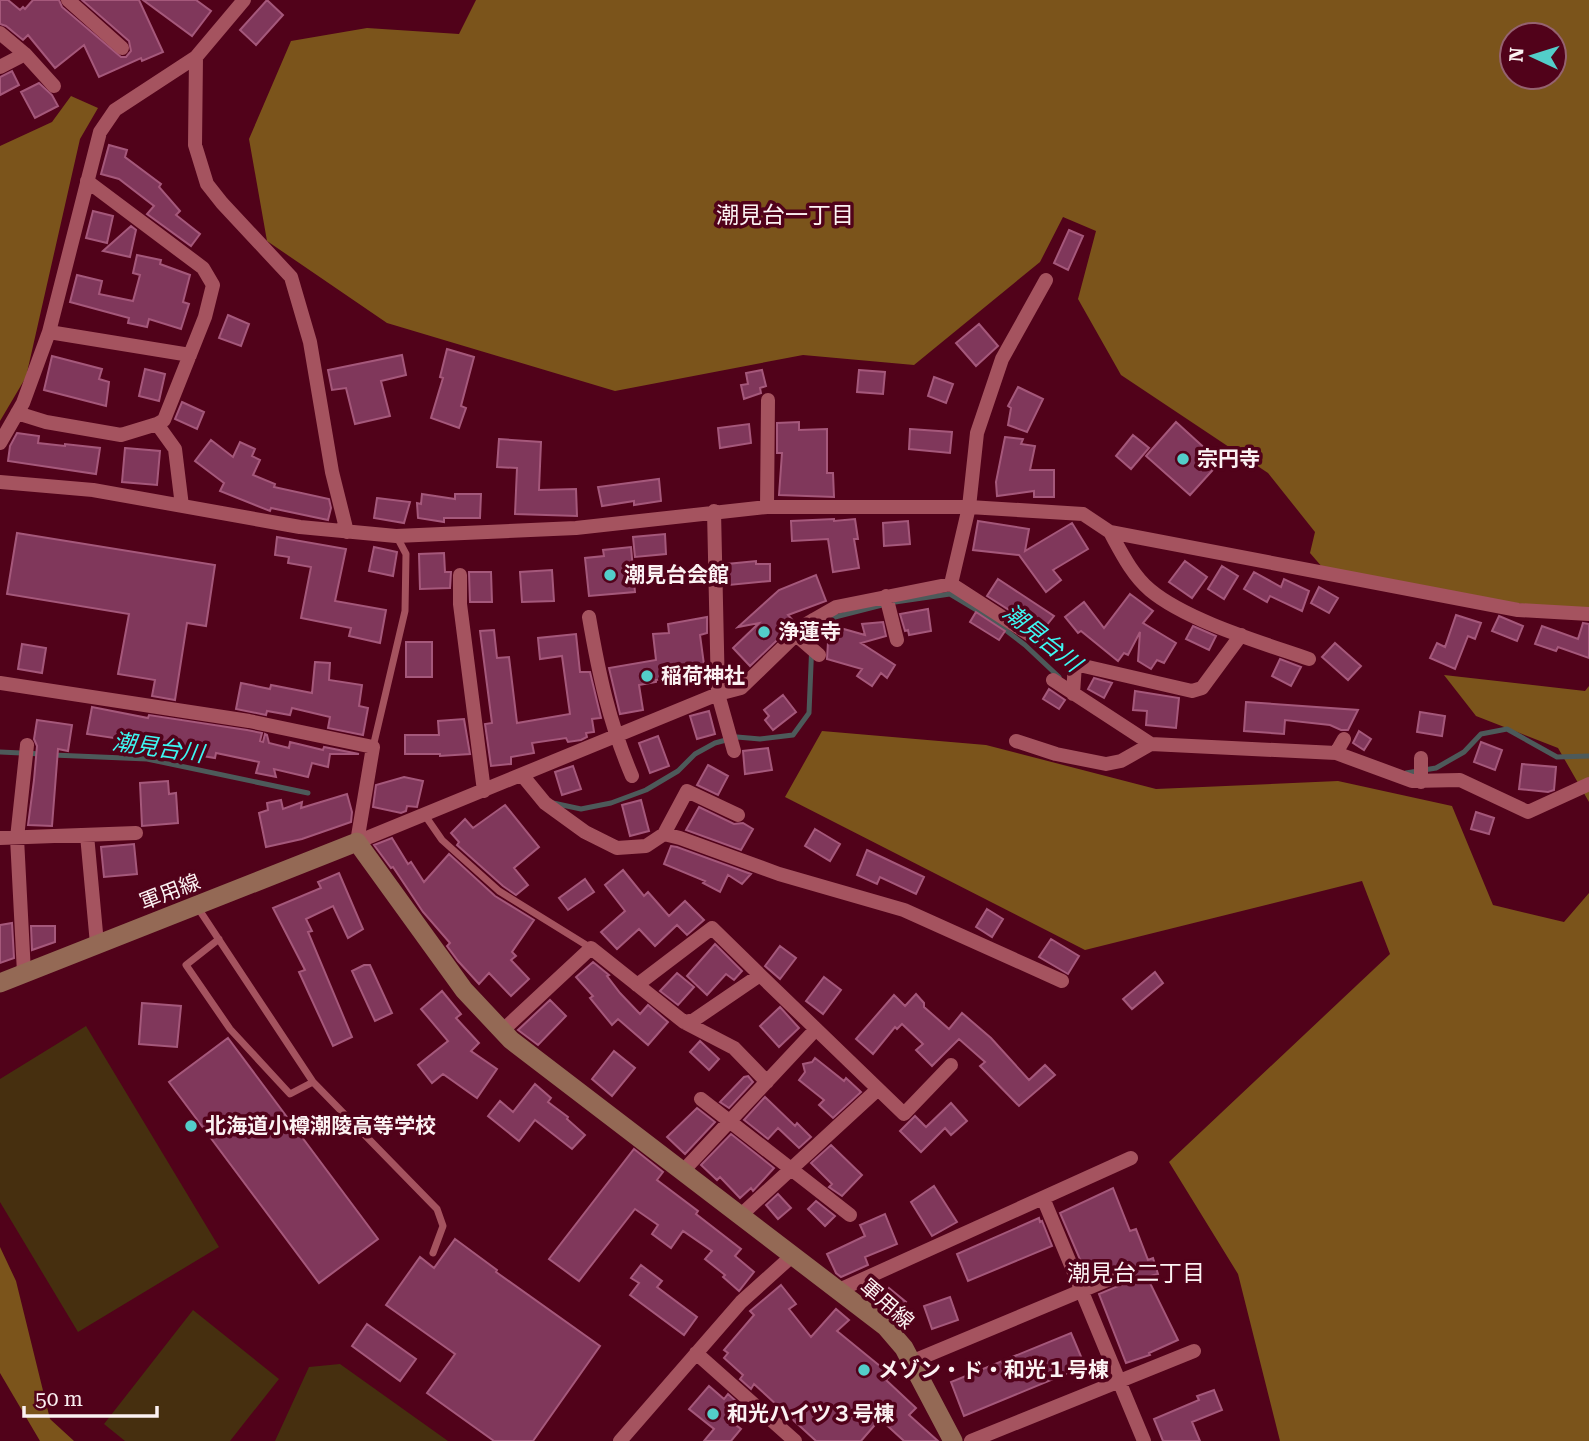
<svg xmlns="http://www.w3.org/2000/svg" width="1589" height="1441" font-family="'Roboto Serif','Noto Sans JP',serif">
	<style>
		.green { fill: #462f0f }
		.forest { fill: #7b541b; fill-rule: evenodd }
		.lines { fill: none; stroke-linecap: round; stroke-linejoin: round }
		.stream { stroke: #4d5a5a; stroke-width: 5 }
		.building { fill: #80375b; stroke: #a5587b; stroke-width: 2 }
		.lane { stroke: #a5535f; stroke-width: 7 }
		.street { stroke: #a5535f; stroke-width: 14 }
		.secondary { stroke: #946955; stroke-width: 19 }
		.poi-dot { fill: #53cdc9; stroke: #51021a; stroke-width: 2.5 }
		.labels { text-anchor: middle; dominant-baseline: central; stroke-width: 7; stroke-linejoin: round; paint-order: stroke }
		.poi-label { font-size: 21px; font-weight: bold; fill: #fbf1f2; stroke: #51021a; text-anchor: start }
		.street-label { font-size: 21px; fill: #fbf1f2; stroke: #51021a }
		.neighbourhood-label { font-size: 23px; fill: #fbf1f2; stroke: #51021a }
		.water-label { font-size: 23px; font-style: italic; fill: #3df8f3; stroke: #51021a }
	</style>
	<rect width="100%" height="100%" fill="#51021a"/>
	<path class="green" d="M86 1026 219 1247 78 1332 0 1202V1079Z
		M193 1310 279 1379 230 1441H125L104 1424Z
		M340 1364 448 1441H275L309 1367Z"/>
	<path class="forest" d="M476 0H1589V614L1329 575 1310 553 1315 532 1268 473 1121 375 1078 299 1096 231 1063 217 1040 262 914 365 803 355 615 391 387 323 267 241 249 139 291 41 367 28 459 34ZM1512 35H1554V77H1512Z
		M71 96 98 108 80 139 26 377 0 421V146L52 122Z
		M1444 675 1585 691 1589 686V802L1558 748 1476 716Z
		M822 731 986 745 1156 789 1338 781 1452 806 1493 905 1564 922 1589 893V1441H1280L1238 1274 1169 1162 1390 954 1362 881 1085 950 785 797Z
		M0 1247 16 1281 50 1419 74 1441H40L0 1373Z"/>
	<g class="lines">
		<path class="stream" d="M895 602 950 594 990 618 1025 645 1059 677
			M831 618 882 605
			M0 752 43 754
			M53 755 147 759 308 793
			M1406 773 1436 768 1464 752 1481 734 1507 729 1557 757 1589 756
			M553 803 581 809 611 803 646 790 678 771 695 754 715 743 737 737 760 739 793 735 809 713 812 641 816 626"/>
	</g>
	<path class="building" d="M0 0H8L20 10 23 7 25 9 33 0H59L62 7 121 57H126L131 51 129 41 82 0H139L163 52 142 61 141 58 99 77 84 45 55 68 28 35 23 40 6 26 0 24Z
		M143 0H196L211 11 192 36Z
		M267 0 283 15 256 45 240 30Z
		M12 71 19 85 0 95V77Z
		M39 83 52 95 58 106 35 118 21 92Z
		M109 145 127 150 125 157 161 184 159 187 180 211 176 215 200 234 191 246 147 214 154 206 119 179 101 174Z
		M93 211 113 216 107 243 86 238Z
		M131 226 136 230 130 257 103 251Z
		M1069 230 1083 236 1068 270 1054 263Z
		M137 255 161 260 160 264 190 275 183 302 189 304 181 329 149 319 147 327 128 323 129 318 70 302 77 275 102 281 99 294 133 301 140 275 133 273Z
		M228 315 249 324 241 346 219 338Z
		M979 324 998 346 976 366 956 343Z
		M447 349 474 357 461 406 466 408 459 428 431 418 443 378 440 377Z
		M402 355 406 375 381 381 390 416 355 424 346 388 332 390 328 370Z
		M52 356 102 369 99 379 109 382 106 406 44 390Z
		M145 369 165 374 159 401 139 396Z
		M762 370 766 386 760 388 761 393 744 399 741 385 748 384 746 373Z
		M859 370 885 372 883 394 857 392Z
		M934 377 953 384 946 403 928 396Z
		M1018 387 1043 399 1027 432 1008 425 1011 408 1008 406Z
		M182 402 204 412 197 429 175 419Z
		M799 422V430L827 429V473H833L834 497 779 495 782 453H777V423Z
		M1176 422 1220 462 1190 495 1146 456Z
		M749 424 751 443 720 448 718 428Z
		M910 429 952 432 950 453 909 449Z
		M17 433 39 436 38 443 65 446V444L100 448 96 474 8 461 10 446Z
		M1133 435 1149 448 1131 469 1116 456Z
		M1005 437 1023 439 1021 444 1035 446 1030 470H1054V497H1034V491L997 496 996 482Z
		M499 439 541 442 539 490 576 489 577 516 515 514 517 468 497 467Z
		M211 440 233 457 240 442 255 449 252 456 260 460 253 475 275 484 274 487 329 499 331 508 328 520 271 508 270 511 220 491 224 483 195 461Z
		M125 448 160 451 157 485 122 482Z
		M659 479 661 501 634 505V501L602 506 598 487Z
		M422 494 455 499V494H481L480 518H444V522L418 518 417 503 421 504Z
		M377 498 410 502 404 523 374 518Z
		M834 519V521L855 519 858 539H854L859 568 833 572 828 539 792 541 791 521Z
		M908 521 910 544 884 546 883 523Z
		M978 521 1029 529 1025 551 1072 523 1088 549 1053 570 1061 580 1046 592 1019 555 973 550Z
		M17 533 215 565 206 626 187 623 175 700 152 696 155 680 118 674 129 614 7 594Z
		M665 534 666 554 635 557 633 537Z
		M277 537 346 549 335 601 386 610 380 643 349 636 351 628 301 618 311 567 288 563 289 557 275 555Z
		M374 547 397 552 393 576 369 571Z
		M631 547 635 592 589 596 585 558 604 556 603 550Z
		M444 553 445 572H451L450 588 420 589 419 554Z
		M756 561V564H770V581L729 585 727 564Z
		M1185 561 1207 577 1192 598 1169 582Z
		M1222 566 1238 576 1224 599 1208 589Z
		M552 570 554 601 522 602 520 572Z
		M469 572H491L492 602H470Z
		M1254 572 1281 587 1284 579 1309 591 1302 611 1270 596 1267 602 1244 589Z
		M816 575 826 601 788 615 795 623 750 666 733 648 759 623 738 627 779 590Z
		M998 579 1054 616 1042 631 987 596Z
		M1319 587 1338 598 1329 613 1311 603Z
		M1130 594 1153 611 1143 623 1176 643 1164 663 1157 660 1151 669 1138 661 1140 632 1128 655 1124 653 1118 661 1081 631 1078 633 1065 617 1084 602 1104 628Z
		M928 609 931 631 909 635 908 630 905 631 900 614Z
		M976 612 1005 631 999 640 970 622Z
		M1456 615 1481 623 1475 639 1468 636 1455 669 1430 658 1437 643 1445 647Z
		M1499 616 1523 626 1517 641 1492 631Z
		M707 617V633L700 635 705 672 656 680V682L639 685 643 710 620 714 609 668 656 660 653 634 669 633 668 624Z
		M883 622 886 636 861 643 895 665 887 678 881 673 872 686 857 676 862 669 827 659 828 642 835 635 833 626 865 635 862 624Z
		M1583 623 1589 624V658L1558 647 1556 651 1535 644 1542 626 1578 639Z
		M1193 626 1216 636 1209 650 1186 639Z
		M494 630 497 658 509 657 517 723 570 714 562 656 540 659 538 638 576 634 580 672H590L601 718 592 719 594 732 586 733 587 737 581 740 568 742 566 738 532 743 534 753 511 757V764L491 766 485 724 492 723 480 631Z
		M406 642H432V677H406Z
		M1335 643 1361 666 1348 680 1322 657Z
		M22 644 46 648 42 673 18 669Z
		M1280 659 1301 667 1291 686 1272 676Z
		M315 662 330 663 329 680 362 685 359 706 368 708 363 735 328 728 330 717 292 708 290 715 267 711 266 715 236 709 241 683 270 689 271 685 312 693Z
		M1094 678 1112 683 1104 698 1088 689Z
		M1049 689 1065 700 1059 709 1043 699Z
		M1135 691 1179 698 1176 728 1146 725 1147 711 1133 710Z
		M783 695 796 712 773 730 765 720 769 716 764 710Z
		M1246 702 1358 710 1348 730H1341L1330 725 1285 720 1284 734 1244 731Z
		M92 707 148 718 149 715 247 730 262 733 260 741 263 742 265 734 267 735 269 743 289 748 290 742 323 750 324 747 359 754H330L328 767 312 763 308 777 274 769 276 777 256 773 259 762 216 753 215 758 177 752 178 744 140 739 139 747 120 744 121 739 87 734Z
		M709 711 715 734 697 739 690 716Z
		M1420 712 1445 716 1442 736 1417 732Z
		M464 719 470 754 440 756V754H405V735H439L438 721Z
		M37 720 72 725 68 751 58 749 52 826 28 825 34 780 37 746 34 739Z
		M1359 731 1371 739 1364 750 1353 743Z
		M658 736 669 766 650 773 639 743Z
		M1481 742 1502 750 1495 770 1474 762Z
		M768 748 772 770 745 774 743 751Z
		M1522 764 1556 767 1554 790 1548 792 1519 789Z
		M708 765 728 776 718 795 697 785Z
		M573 766 581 789 562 795 555 772Z
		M404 777 423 781 417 807 407 806 406 811 401 813 373 807 376 785Z
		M168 781 169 794 176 793 178 823 142 826 140 783Z
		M347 794 352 812 351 822 302 839 266 847 259 813 268 810 267 803 281 800 283 809 302 802 301 808Z
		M641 800 649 831 630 836 622 805Z
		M505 805 539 847 514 868 528 885 516 895 503 886 457 845 459 842 451 833 465 819 473 828Z
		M699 807 734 824 743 823 753 829 741 850 686 830Z
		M1476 812 1494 818 1489 834 1471 829Z
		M815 829 840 844 830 861 805 846Z
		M392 838 408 864 411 862 424 882 449 854 495 896 534 920 512 952 516 956 511 960 529 979 511 996 489 973 479 984 458 961 447 946 450 943 423 912 393 867 391 868 374 845Z
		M134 844 137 874 104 877 101 847Z
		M671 846 677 847 751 874 742 884 728 875 720 892 703 883 705 881 664 864Z
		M867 850 924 877 916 894 880 877 877 884 857 875Z
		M623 870 644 896 648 892 669 916 685 901 704 920 687 935 677 925 655 946 639 929 617 949 601 932 625 911 605 885Z
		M339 873 363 929 348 938 333 906 306 919 312 931 308 932 352 1037 333 1046 299 972 305 970 273 908 321 888 318 882Z
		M585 879 594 892 568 910 559 898Z
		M987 909 1003 919 992 937 976 927Z
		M12 923 14 958 0 963V925Z
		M31 926H55V942L32 950Z
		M1051 939 1079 956 1068 974 1039 957Z
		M715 944 742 971 734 980 726 974 707 995 687 976Z
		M780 946 796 958 780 979 765 966Z
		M593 962 609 975 607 976 620 993 640 1014 648 1005 668 1022 648 1045 618 1019 612 1025 590 998 593 996 576 977Z
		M364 965H370L392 1013 375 1021 352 971Z
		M1155 972 1163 983 1132 1009 1123 999Z
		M677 973 694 987 678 1005 660 991Z
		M824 977 841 990 823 1014 806 1001Z
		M442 991 461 1014 456 1018 479 1043 471 1051 497 1069 477 1098 443 1074 432 1083 418 1065 448 1041 421 1009Z
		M916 994 924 1003V1007L949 1029 962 1013 991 1038 1029 1080 1045 1065 1055 1075 1019 1106 980 1066 985 1062 959 1039 932 1066 916 1050 923 1044 902 1024 897 1029 895 1027 873 1054 856 1039 894 995 905 1006Z
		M550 1000 566 1016 538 1045 518 1030Z
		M142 1003 181 1006 177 1047 139 1044Z
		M780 1007 799 1028 779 1047 760 1026Z
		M228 1038 378 1239 319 1283 169 1082Z
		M700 1041 719 1059 709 1070 690 1052Z
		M614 1051 635 1068 612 1096 592 1079Z
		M815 1058 844 1081 846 1078 861 1092 833 1118 819 1105 824 1100 799 1080 805 1072 803 1064 812 1062Z
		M748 1076 753 1082 729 1108 720 1102 744 1077Z
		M535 1084 551 1098 548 1102 568 1117 567 1119 585 1135 572 1149 535 1120 519 1141 488 1116 500 1101 513 1112Z
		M765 1097 795 1126 797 1123 811 1137 799 1148 778 1128 768 1139 744 1120Z
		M951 1103 967 1121 951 1135 945 1128 921 1152 900 1131 915 1116 926 1127Z
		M697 1108 715 1122 685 1154 667 1137Z
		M731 1134 774 1168 753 1191 751 1188 740 1198 720 1177 717 1180 701 1165Z
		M831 1145 862 1175 842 1196 829 1187 832 1184 811 1163Z
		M634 1149 663 1172 657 1180 698 1211 696 1214 741 1249 735 1256 754 1272 739 1291 723 1277 725 1275 705 1259 712 1251 683 1231 671 1248 652 1234 658 1225 635 1209 579 1281 549 1259Z
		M934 1186 957 1222 932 1236 911 1202Z
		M1113 1188 1130 1231 1136 1229 1148 1260 1153 1258 1158 1274 1147 1277 1178 1340 1149 1353 1150 1355 1126 1363 1099 1294 1128 1282 1133 1275V1269L1126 1264H1121L1088 1278 1060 1213Z
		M778 1194 791 1208 778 1219 766 1205Z
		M816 1201 835 1216 825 1226 808 1209Z
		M885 1214 897 1244 865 1257 868 1265 841 1277 836 1273 827 1254 865 1236 860 1225Z
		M1039 1218 1040 1222 1042 1221 1052 1246 968 1281 957 1254Z
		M455 1239 497 1270 496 1272 600 1346 533 1441H494L427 1393 455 1354 386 1305 420 1257 434 1268Z
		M641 1265 662 1281 657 1287 697 1317 684 1335 630 1295 639 1283 631 1278Z
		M781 1285 796 1304 789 1309 811 1337 836 1309 849 1320 837 1331 891 1375 886 1380 916 1408 909 1415 938 1441H904L880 1419 861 1441H816L754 1384 751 1389 740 1379 743 1375 724 1358 728 1353 724 1350 754 1315 750 1311Z
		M889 1288 906 1302 895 1317 877 1303Z
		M950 1297 958 1320 932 1329 924 1306Z
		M367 1324 416 1359 400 1381 352 1346Z
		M1071 1333 1085 1366 964 1416 951 1382Z
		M709 1386 724 1399 728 1394 738 1403 728 1419 741 1429 731 1441H704L714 1429 689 1409Z
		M1214 1390 1222 1410 1192 1422 1200 1441H1163L1154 1419 1199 1400 1197 1396Z"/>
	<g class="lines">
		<path class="lane" d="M373 747 405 611 406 554 397 537
			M424 814 442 840 499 891 591 948
			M198 908 313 1082 437 1209 443 1226 433 1253
			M219 939 186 965 230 1029 290 1094 313 1082"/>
		<path class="street" d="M68 0 122 48
			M0 33 25 54 54 86
			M196 57 195 145 207 184 222 203 291 277 310 342 332 472 347 532
			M0 67 25 54
			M49 332 190 355
			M17 413 46 422 121 435 157 424 164 420 205 317 213 285 203 268 87 181
			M157 424 175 449 182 506
			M0 443 23 403 49 332 100 132 115 110 196 57 244 0
			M0 482 93 490 300 527 396 536 576 528 767 507H969L1083 514 1110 532 1518 610 1589 614
			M767 507 768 400
			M714 511 718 694 734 751
			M1110 532C1121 552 1132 575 1150 590 1187 621 1263 643 1309 659
			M460 575V604L484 791
			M951 584 969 507 977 433 1002 359 1046 280
			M886 596 897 640
			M589 617C599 675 609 722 632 776
			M813 620 826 633
			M796 635 819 655
			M1053 680 1151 744
			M0 683 249 721 373 747 357 842
			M1073 694 1075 664
			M1016 741 1056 754 1106 764 1121 761 1151 744 1336 753 1412 781 1460 780 1528 812 1589 784
			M1336 753 1344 739
			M1421 758V782
			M522 775 545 803 585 832 617 848 646 846 664 834 680 838 779 874 904 910 1062 981
			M664 834 687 791 738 815
			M87 835 97 944
			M0 838 136 833
			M357 842 718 694 741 688 808 623 836 607 951 584 1075 664 1192 691 1202 688 1241 635
			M24 973 17 838 27 745
			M637 985 712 928 760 975
			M684 1022 734 1048 767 1082
			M502 1031 591 948 684 1022 694 1020 760 975 904 1114 951 1065
			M701 1099 850 1215
			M683 1171 816 1029
			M1043 1198 1144 1441
			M741 1215 878 1089
			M837 1291 1131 1158
			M696 1353 795 1441
			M911 1362 1124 1273
			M620 1441 741 1302 792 1256
			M971 1441 1194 1351"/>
		<path class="secondary" d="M0 983 357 842 464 990 511 1040 886 1327 904 1348 953 1441"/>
	</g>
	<g class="poi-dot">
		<circle cx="1183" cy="459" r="7"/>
		<circle cx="610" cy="575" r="7"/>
		<circle cx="764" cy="632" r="7"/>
		<circle cx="647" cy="676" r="7"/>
		<circle cx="191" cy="1126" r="7"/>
		<circle cx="864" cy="1370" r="7"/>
		<circle cx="713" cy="1414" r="7"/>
	</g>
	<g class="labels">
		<g class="poi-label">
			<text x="1197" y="459">宗円寺</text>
			<text x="624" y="575">潮見台会館</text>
			<text x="778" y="632">浄蓮寺</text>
			<text x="661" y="676">稲荷神社</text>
			<text x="205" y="1126">北海道小樽潮陵高等学校</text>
			<text x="878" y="1370">メゾン・ド・和光１号棟</text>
			<text x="727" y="1414">和光ハイツ３号棟</text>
		</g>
		<g class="street-label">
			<text transform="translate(170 892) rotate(-21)">軍用線</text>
			<text transform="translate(887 1304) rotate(41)">軍用線</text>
		</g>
		<g class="neighbourhood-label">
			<text x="785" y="215">潮見台一丁目</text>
			<text x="1136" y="1273">潮見台二丁目</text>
		</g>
		<g class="water-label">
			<text transform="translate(1042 638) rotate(39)">潮見台川</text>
			<text transform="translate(158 748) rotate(8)">潮見台川</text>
		</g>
	</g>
	<g transform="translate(1533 56) rotate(274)"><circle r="33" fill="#51021a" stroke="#956270" stroke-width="2"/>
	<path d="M0-5L12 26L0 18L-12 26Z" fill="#53cdc9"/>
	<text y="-10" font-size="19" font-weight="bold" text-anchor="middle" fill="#fbf1f2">N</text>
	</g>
	<path d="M24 1406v10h133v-10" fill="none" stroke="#fbf1f2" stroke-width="3.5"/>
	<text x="35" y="1406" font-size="21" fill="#fbf1f2" stroke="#51021a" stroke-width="5" paint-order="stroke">50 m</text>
</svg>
